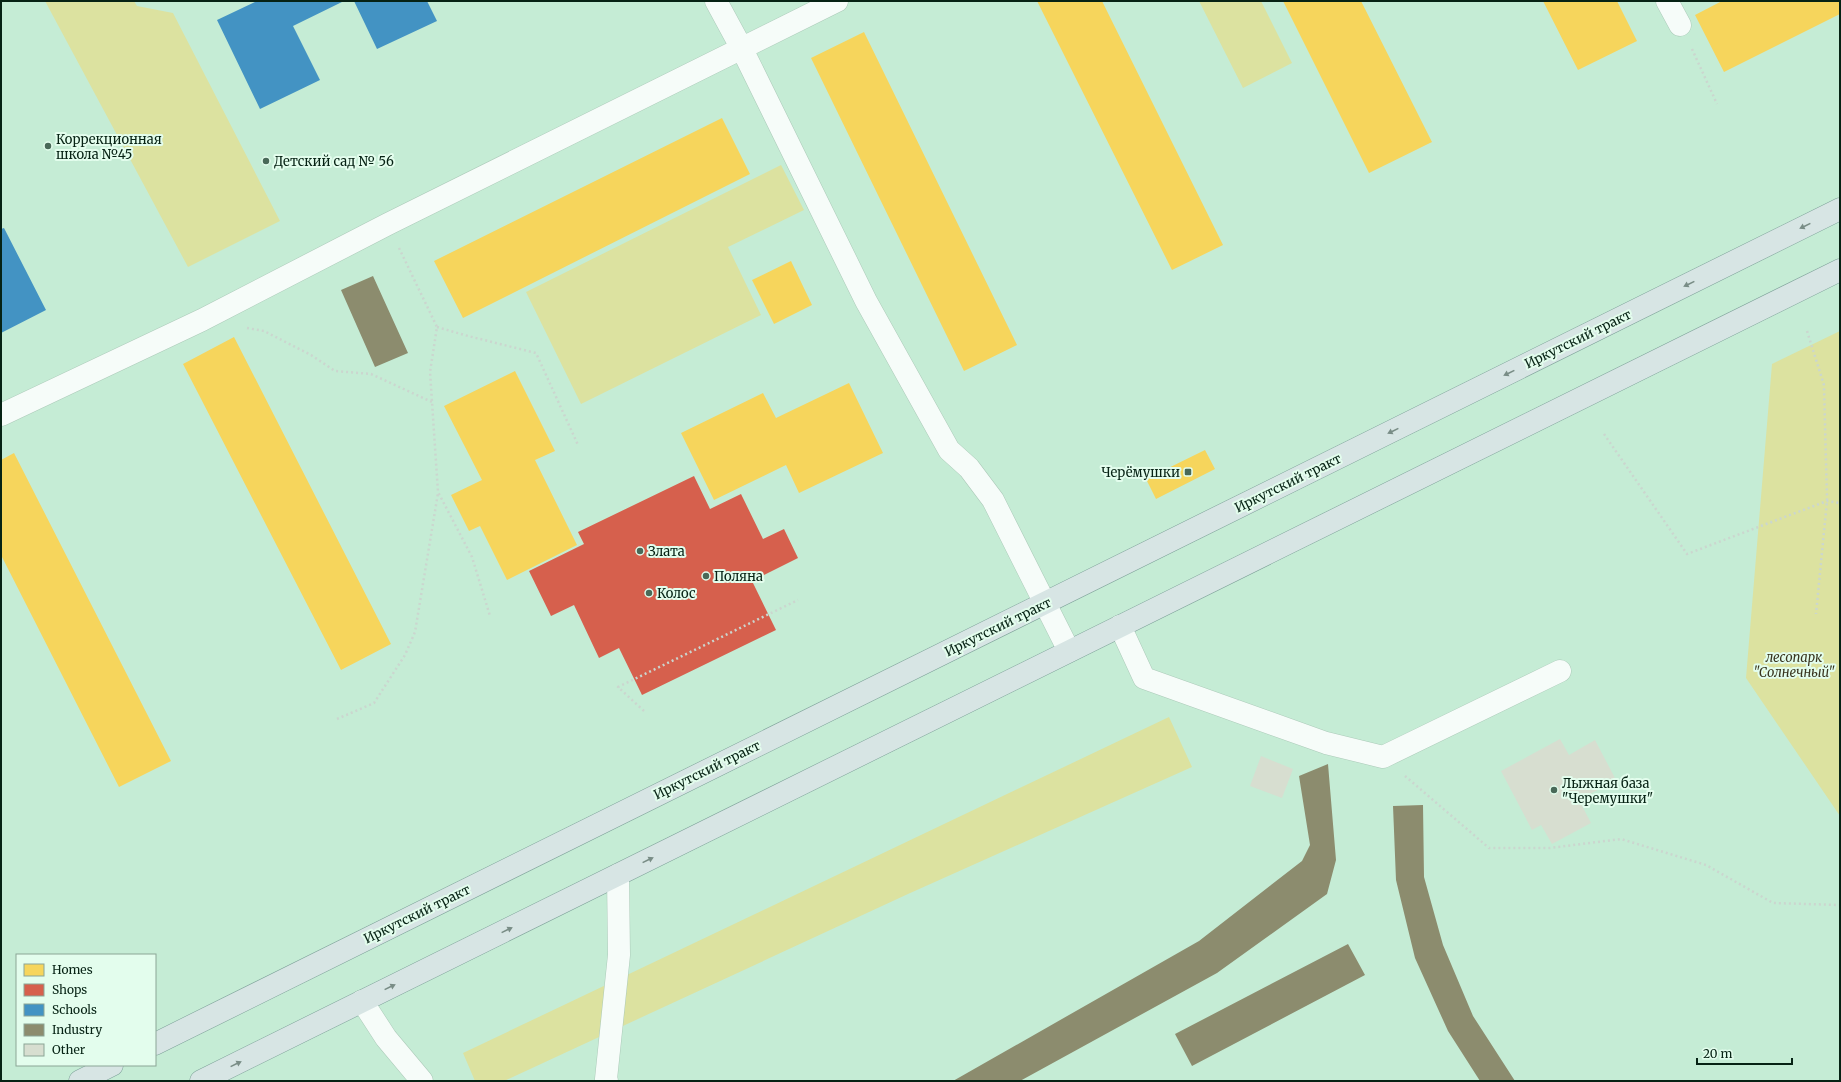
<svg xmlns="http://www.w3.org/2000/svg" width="1841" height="1082" font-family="Merriweather,serif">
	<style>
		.green { fill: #dce2a0 }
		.homes { fill: #f6d55c }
		.shops { fill: #d6604d }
		.schools { fill: #4393c3 }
		.industry { fill: #8c8c6e }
		.building { fill: #d7ded0 }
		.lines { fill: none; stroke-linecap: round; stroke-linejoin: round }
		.minor-casing { stroke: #accab9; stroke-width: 23 }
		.major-casing { stroke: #7fa29a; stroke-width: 23 }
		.path { stroke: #cbd6cf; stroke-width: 2.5; stroke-dasharray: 2 3; stroke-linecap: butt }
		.minor { stroke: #f6fcf9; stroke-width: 22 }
		.major { stroke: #d7e5e4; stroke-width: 22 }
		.oneway { fill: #798d86 }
		.poi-dot { fill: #496958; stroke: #e3fded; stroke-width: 1.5 }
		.labels { text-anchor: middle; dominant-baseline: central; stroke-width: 4; stroke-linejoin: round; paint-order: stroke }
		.poi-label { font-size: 13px; fill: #062214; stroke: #e3fded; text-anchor: start }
		.street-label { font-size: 13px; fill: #062214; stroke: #e3fded }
		.park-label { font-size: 13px; font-style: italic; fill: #39351f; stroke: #e3fded }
	</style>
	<rect width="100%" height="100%" fill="#c5ecd5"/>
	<path class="green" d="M45 1H134L137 6 173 13 280 221 188 267Z
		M1199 1H1261L1292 63 1243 88Z
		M781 165 804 210 728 247 761 315 581 404 526 292Z
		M1840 331V816L1746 678 1772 364Z
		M1169 717 1192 767 908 894 504 1081H475L463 1053Z"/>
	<path class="homes" d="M1037 1H1102L1223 245 1172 270Z
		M1283 1H1361L1432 142 1369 173Z
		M1543 1H1617L1637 41 1578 70Z
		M1722 1H1840V14L1724 72 1695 15Z
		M864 32 1017 345 964 371 811 58Z
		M722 118 750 174 463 318 434 261Z
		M791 261 812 305 774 324 752 280Z
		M234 337 391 644 341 670 183 364Z
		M515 371 555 451 535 460 577 545 507 580 480 526 469 531 451 495 482 480 444 406Z
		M849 383 883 453 799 493 786 465 714 500 681 433 763 393 776 418Z
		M1205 450 1215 469 1156 499 1146 479Z
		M14 453 171 761 119 787 1 555V460Z"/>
	<path class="shops" d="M694 476 710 509 741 494 763 539 784 529 798 558 752 581 776 630 642 695 619 648 599 658 574 605 551 616 529 571 584 544 578 532Z"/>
	<path class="schools" d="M257 1H344L293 26 320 80 260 109 217 20Z
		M354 1H427L437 21 377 49Z
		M4 228 46 310 1 333V229Z"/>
	<path class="industry" d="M373 276 408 353 375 367 341 290Z
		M1328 764 1336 860 1327 894 1217 973 1020 1081H953L1199 941 1302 861 1310 845 1299 776Z
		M1423 805 1424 877 1443 945 1473 1016 1515 1081H1480L1448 1031 1415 958 1396 880 1393 806Z
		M1348 944 1365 975 1192 1066 1175 1034Z"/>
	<path class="building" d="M1560 739 1569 755 1595 740 1616 780 1579 800 1591 823 1552 844 1541 825 1532 830 1501 771Z
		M1261 756 1293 769 1282 798 1250 786Z"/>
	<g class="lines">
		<defs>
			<path id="minor" d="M716 1 742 49 866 301 949 450 969 468 993 500 1069 651
				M1667 1 1680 25
				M1 415 202 320 388 224 837 1
				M1120 626 1144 678 1326 743 1383 757 1560 671
				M362 1001 386 1038 422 1081
				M607 1081 606 1079 619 955 618 875"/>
			<path id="major" d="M155 1044 1840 209
				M80 1081 112 1065
				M201 1081 1840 270"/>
		</defs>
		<use href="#minor" class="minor-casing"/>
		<use href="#major" class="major-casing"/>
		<path class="path" d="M1692 49 1717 104
			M399 248 437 327 430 372 438 492 472 557 490 616
			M437 327 468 336 536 353 578 445
			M247 328 264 331 311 355 335 371 371 374 432 402
			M1807 331 1824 385 1827 501 1816 614
			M1604 434 1687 554 1827 501 1840 503
			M644 711 618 687 798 600
			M337 719 374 703 405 655 415 632 438 493
			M1405 776 1489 848H1550L1621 839 1706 865 1773 903 1840 905"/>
		<use href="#minor" class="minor"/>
		<use href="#major" class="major"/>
	</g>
	<defs><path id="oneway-solid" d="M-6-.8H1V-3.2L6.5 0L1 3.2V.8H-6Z"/></defs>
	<g class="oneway">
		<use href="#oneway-solid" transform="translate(1805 226) rotate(154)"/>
		<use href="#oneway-solid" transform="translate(1689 284) rotate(154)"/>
		<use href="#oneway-solid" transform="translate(1509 373) rotate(154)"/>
		<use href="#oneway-solid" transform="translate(1393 431) rotate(154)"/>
		<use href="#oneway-solid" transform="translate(648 860) rotate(-26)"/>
		<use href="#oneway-solid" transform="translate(507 930) rotate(-26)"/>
		<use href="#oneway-solid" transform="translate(390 987) rotate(-26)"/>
		<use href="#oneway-solid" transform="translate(236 1064) rotate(-26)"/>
	</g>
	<g class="poi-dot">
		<circle cx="48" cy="146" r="4"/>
		<circle cx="266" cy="161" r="4"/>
		<rect x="1184" y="468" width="8" height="8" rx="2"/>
		<circle cx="640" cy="551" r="4"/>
		<circle cx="706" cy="576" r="4"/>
		<circle cx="649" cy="593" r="4"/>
		<circle cx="1554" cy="790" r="4"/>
	</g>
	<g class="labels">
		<g class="poi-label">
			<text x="56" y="139">Коррекционная<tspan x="56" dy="15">школа №45</tspan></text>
			<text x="274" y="161">Детский сад № 56</text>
			<text x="1180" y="472" text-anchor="end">Черёмушки</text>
			<text x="648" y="551">Злата</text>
			<text x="714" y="576">Поляна</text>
			<text x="657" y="593">Колос</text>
			<text x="1562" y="783">Лыжная база<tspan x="1562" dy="15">"Черемушки"</tspan></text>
		</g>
		<g class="street-label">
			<text transform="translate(1578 339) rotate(-26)">Иркутский тракт</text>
			<text transform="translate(1288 483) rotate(-26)">Иркутский тракт</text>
			<text transform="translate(998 627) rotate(-26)">Иркутский тракт</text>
			<text transform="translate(707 770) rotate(-26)">Иркутский тракт</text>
			<text transform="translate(417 914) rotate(-26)">Иркутский тракт</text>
		</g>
		<g class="park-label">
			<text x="1794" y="657">лесопарк<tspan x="1794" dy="15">"Солнечный"</tspan></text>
		</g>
	</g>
	<rect width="1841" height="1082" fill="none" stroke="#062214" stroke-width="4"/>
	<rect x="16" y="954" width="140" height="112" fill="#e3fded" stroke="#8ba596"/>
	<rect x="24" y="964" width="20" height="12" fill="#f6d55c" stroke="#8ba596"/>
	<text x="52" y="974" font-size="12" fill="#062214">Homes</text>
	<rect x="24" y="984" width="20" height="12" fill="#d6604d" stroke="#8ba596"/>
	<text x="52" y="994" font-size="12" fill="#062214">Shops</text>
	<rect x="24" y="1004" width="20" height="12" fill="#4393c3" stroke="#8ba596"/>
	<text x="52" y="1014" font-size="12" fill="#062214">Schools</text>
	<rect x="24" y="1024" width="20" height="12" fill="#8c8c6e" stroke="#8ba596"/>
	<text x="52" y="1034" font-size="12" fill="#062214">Industry</text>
	<rect x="24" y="1044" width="20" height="12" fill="#d7ded0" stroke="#8ba596"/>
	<text x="52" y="1054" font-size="12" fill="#062214">Other</text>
	<path d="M1697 1058v6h95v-6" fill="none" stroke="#062214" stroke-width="2"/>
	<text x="1703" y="1058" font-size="12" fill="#062214" stroke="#e3fded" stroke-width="3" paint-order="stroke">20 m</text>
</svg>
